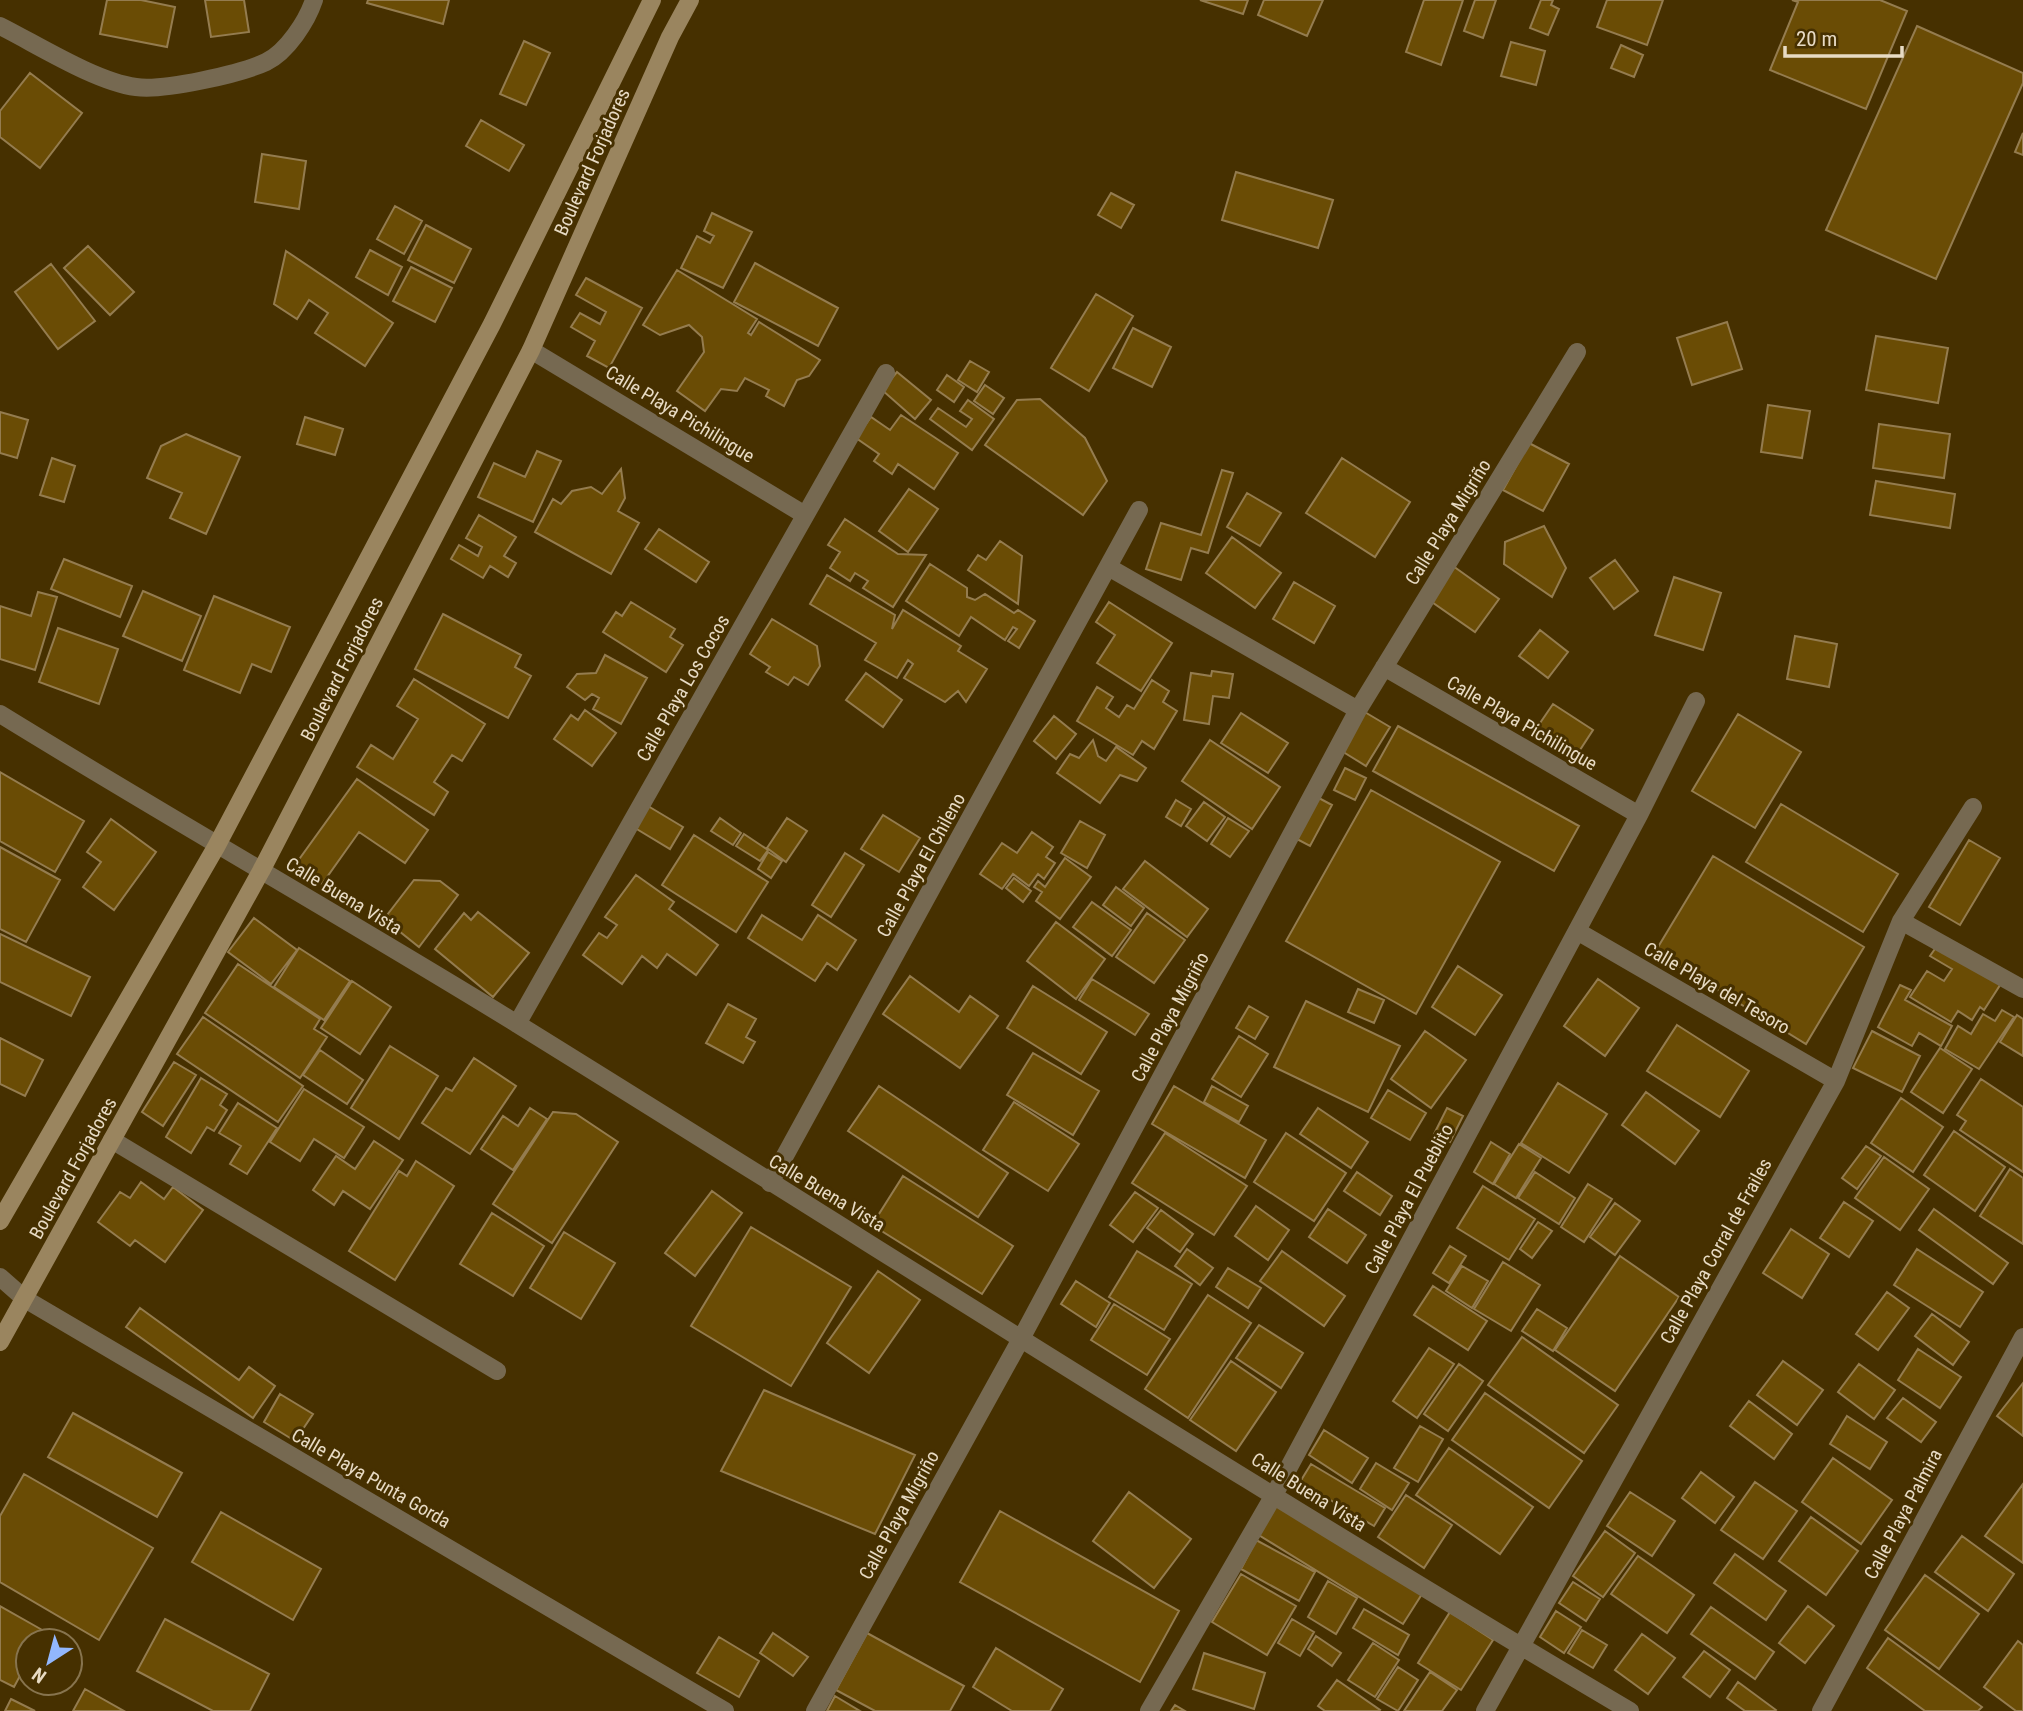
<svg xmlns="http://www.w3.org/2000/svg" width="2023" height="1711" font-family="'Roboto Condensed',sans-serif">
	<style>
		.building { fill: #6a4c05; stroke: #947c4f; stroke-width: 2 }
		.lines { fill: none; stroke-linecap: round; stroke-linejoin: round }
		.minor { stroke: #766951; stroke-width: 18 }
		.secondary { stroke: #9a855f; stroke-width: 18 }
		.labels { text-anchor: middle; dominant-baseline: central; stroke-width: 6; stroke-linejoin: round; paint-order: stroke }
		.street-label { font-size: 19px; fill: #e8dbc4; stroke: #463000 }
	</style>
	<rect width="100%" height="100%" fill="#463000"/>
	<path class="building" d="M107 0H141L175 7 167 47 100 34Z
		M205 0H244L249 32 211 37Z
		M368 0H449L443 24 367 3Z
		M1200 0H1248L1243 14Z
		M1264 0H1323L1307 36 1258 15Z
		M1424 0H1463L1441 65 1406 52Z
		M1475 0H1496L1483 38 1464 31Z
		M1541 0H1553L1551 5 1559 9 1548 35 1530 28Z
		M1607 0H1663L1647 45 1597 27Z
		M1792 0H1880L1907 11 1866 109 1770 70 1798 2Z
		M1917 26 2023 73V83L1936 279 1826 230Z
		M524 41 550 53 526 105 500 94Z
		M1511 42 1545 51 1536 85 1501 76Z
		M1621 45 1643 55 1634 77 1611 68Z
		M30 73 82 113 40 168 0 137V111Z
		M481 120 524 145 509 171 466 146Z
		M2023 133V155L2015 152Z
		M262 154 306 161 299 209 255 202Z
		M1236 172 1333 200 1318 248 1222 220Z
		M1111 193 1134 205 1121 228 1098 215Z
		M395 206 422 221 404 254 377 239Z
		M712 213 752 232 723 288 681 268 697 236 710 243 714 236 704 231Z
		M426 225 471 249 454 283 408 260Z
		M88 246 134 292 110 315 64 268Z
		M370 250 402 267 388 295 356 277Z
		M286 251 393 323 365 366 315 333 328 313 309 300 297 319 274 304Z
		M755 263 838 308 818 346 734 302Z
		M51 264 95 321 58 349 15 292Z
		M411 267 452 288 435 322 393 301Z
		M677 270 757 319 748 333 751 335 759 322 820 360 809 376 797 380 784 406 766 396 769 390 745 378 737 391 721 389 705 411 677 391 704 352 702 337 689 325 660 335 643 325Z
		M586 278 642 308 609 368 587 356 595 341 571 327 580 313 600 324 606 312 576 295Z
		M1096 294 1133 316 1089 391 1051 368Z
		M1727 322 1742 369 1692 385 1677 338Z
		M1133 328 1171 347 1152 387 1113 368Z
		M1876 336 1948 348 1938 403 1866 390Z
		M970 361 989 372 977 392 958 380Z
		M897 372 931 400 915 419 882 390Z
		M947 375 964 387 954 402 937 390Z
		M985 385 1004 398 993 414 974 401Z
		M1040 399 1085 438 1107 481 1083 515 985 445 1017 400Z
		M968 400 994 419 972 450 930 419 938 408 966 427 972 419 960 411Z
		M1768 405 1810 411 1802 458 1761 452Z
		M0 412 28 420 17 458 0 453Z
		M901 415 958 453 934 489 898 464 892 474 874 461 879 454 856 438 871 417 890 430Z
		M305 417 343 429 335 455 297 444Z
		M1879 424 1950 434 1944 478 1873 468Z
		M186 434 240 457 206 534 170 518 182 493 147 478 161 446Z
		M1529 443 1569 464 1543 511 1503 490Z
		M537 451 561 461 533 522 478 497 494 463 525 477Z
		M52 458 75 466 64 502 40 495Z
		M1342 458 1410 502 1375 557 1306 513Z
		M621 469 625 498 618 511 639 523 611 574 535 532 553 499 561 504 572 491 591 487 602 494Z
		M1222 470 1233 473 1208 553 1191 548 1181 580 1146 569 1161 523 1201 535Z
		M1876 481 1955 494 1950 528 1870 515Z
		M909 489 938 509 908 552 879 531Z
		M1247 493 1281 513 1260 546 1227 527Z
		M479 515 516 537 504 556 516 563 508 577 490 566 483 578 451 559 459 545 478 556 482 547 466 538Z
		M845 519 898 554 926 555 893 607 863 588 868 581 855 573 850 581 830 568 840 552 828 545Z
		M1544 526 1566 568 1552 597 1504 564 1505 542Z
		M659 529 709 562 696 582 645 549Z
		M1232 537 1281 573 1255 608 1206 573Z
		M1000 541 1022 556 1018 604 968 570 978 555 986 560Z
		M64 559 132 586 120 617 51 589Z
		M1615 560 1638 591 1614 609 1590 578Z
		M930 564 967 588V597L975 600 985 594 1014 613 1018 610 1035 621 1019 648 1008 641 1017 629 1013 627 1005 640 971 617 959 636 906 601Z
		M1453 566 1499 599 1475 632 1429 600Z
		M827 575 895 615 892 629 903 610 961 646 958 651 987 669 966 702 958 691 945 702 904 678 913 664 908 660 897 678 865 660 876 643 810 604Z
		M1674 577 1721 593 1703 650 1655 635Z
		M1294 582 1335 606 1314 643 1273 619Z
		M143 591 201 616 182 661 123 636Z
		M38 592 57 597 35 670 0 659V606L31 616Z
		M214 596 290 627 271 672 252 664 240 693 184 670Z
		M631 602 675 629 670 637 683 645 666 672 603 632 616 612 622 616Z
		M1109 602 1172 643 1141 691 1097 663 1115 635 1096 622Z
		M443 614 521 655 515 667 531 676 508 718 415 669Z
		M772 619 817 646 820 666 808 685 794 677 788 685 766 672 770 667 750 654Z
		M58 628 118 649 99 704 39 682Z
		M1540 630 1568 652 1548 678 1519 656Z
		M1795 636 1837 644 1829 687 1787 679Z
		M605 655 647 678 621 724 593 709 599 698 592 694 585 700 567 687 577 674 596 673Z
		M1212 671 1233 674 1229 698 1213 696 1209 724 1184 720 1191 673 1211 676Z
		M866 673 902 700 883 727 846 700Z
		M414 679 485 724 462 761 452 755 434 782 448 792 434 815 357 767 371 745 393 759 418 719 397 706Z
		M1152 680 1169 691 1163 702 1177 711 1154 749 1142 741 1133 755 1077 721 1097 687 1113 697 1106 708 1119 717 1127 705 1134 709Z
		M1553 704 1593 730 1576 756 1536 729Z
		M585 710 616 733 592 766 554 739 571 715 578 720Z
		M1363 711 1390 727 1366 766 1340 750Z
		M1241 713 1288 743 1268 773 1221 743Z
		M1738 714 1801 752 1755 828 1692 791Z
		M1054 716 1076 734 1056 759 1034 741Z
		M1398 726 1579 826 1554 871 1373 771Z
		M1093 740 1098 756 1106 761 1116 747 1146 768 1137 781 1120 775 1100 803 1057 773 1070 754 1079 758Z
		M1210 740 1280 787 1252 829 1182 781Z
		M1345 768 1366 778 1355 800 1334 790Z
		M0 772 84 821 55 872 0 841Z
		M357 779 428 830 405 863 359 832 322 884 295 865Z
		M1371 790 1500 862 1416 1014 1286 941Z
		M1315 796 1332 805 1310 846 1293 837Z
		M1176 800 1191 809 1181 826 1166 817Z
		M1204 802 1225 817 1207 841 1186 826Z
		M1781 804 1898 874 1863 932 1746 862Z
		M648 806 683 827 670 849 635 828Z
		M883 815 920 838 899 872 861 849Z
		M720 818 741 833 733 845 711 831Z
		M787 818 807 831 786 862 767 848Z
		M1228 818 1249 831 1230 857 1211 844Z
		M111 819 156 852 114 910 83 887 101 862 87 852Z
		M1080 821 1105 835 1087 868 1061 853Z
		M1032 832 1053 847 1046 857 1055 863 1044 879 1038 874 1029 886 1013 874 1002 889 980 874 1002 843 1017 853Z
		M744 834 768 850 760 861 736 846Z
		M694 835 768 882 736 932 662 885Z
		M1969 840 2000 858 1960 925 1929 907Z
		M0 847 60 880 26 942 0 929Z
		M768 852 782 861 771 878 758 869Z
		M845 853 864 865 831 917 812 905Z
		M1713 856 1864 947 1806 1044 1655 952Z
		M1065 858 1091 877 1060 919 1036 901 1042 892 1034 887 1038 881 1045 887Z
		M1145 861 1208 909 1187 937 1123 889Z
		M636 875 674 902 669 909 718 945 696 975 667 954 657 968 642 956 622 984 583 955 599 933 607 938 617 925 605 917Z
		M1014 878 1031 891 1023 902 1006 888Z
		M414 880 440 881 458 895 419 947 384 919Z
		M1116 887 1144 908 1131 926 1103 905Z
		M1092 902 1131 930 1112 956 1073 927Z
		M478 912 529 953 493 997 435 949 464 913 471 920Z
		M1147 913 1185 940 1154 983 1116 957Z
		M762 915 802 940 818 915 856 940 837 970 827 963 815 981 748 938Z
		M254 918 297 950 271 984 228 952Z
		M1056 922 1105 959 1076 999 1027 961Z
		M0 934 90 977 71 1016 0 982Z
		M1937 946 2002 982 1984 1010 1980 1007 1972 1020 1958 1011 1951 1022 1910 997 1927 971 1944 981 1952 969 1930 956Z
		M299 948 350 981 324 1020 274 987Z
		M238 964 320 1019 314 1029 327 1037 300 1078 205 1013Z
		M1458 966 1502 995 1475 1035 1432 1007Z
		M910 976 959 1012 970 996 998 1016 960 1068 883 1014Z
		M1092 979 1149 1014 1135 1035 1079 1000Z
		M1598 979 1639 1008 1605 1056 1564 1026Z
		M352 981 391 1007 360 1054 321 1028Z
		M1900 985 1911 990 1905 1000 1952 1026 1941 1046 1919 1033 1912 1046 1878 1027Z
		M1033 986 1107 1032 1081 1074 1007 1028Z
		M1358 989 1384 1000 1374 1023 1348 1012Z
		M1306 1001 1400 1046 1368 1112 1274 1067Z
		M728 1004 756 1019 746 1037 755 1042 743 1063 706 1043Z
		M1249 1006 1268 1017 1255 1039 1236 1028Z
		M2002 1010 2014 1017 1979 1069 1945 1049 1958 1026 1971 1034 1983 1014 1995 1021Z
		M2017 1015 2023 1019V1056L2000 1042Z
		M203 1017 303 1086 278 1122 177 1054Z
		M1677 1025 1749 1071 1720 1117 1647 1071Z
		M1425 1031 1466 1060 1431 1108 1391 1079Z
		M1872 1031 1920 1056 1902 1092 1853 1068Z
		M1239 1036 1268 1054 1241 1097 1212 1079Z
		M0 1038 43 1060 25 1096 0 1084Z
		M390 1046 438 1076 399 1139 351 1108Z
		M1940 1048 1972 1069 1943 1113 1911 1092Z
		M320 1050 363 1080 347 1104 303 1075Z
		M1033 1053 1099 1091 1073 1135 1007 1095Z
		M474 1058 516 1086 470 1154 422 1123 446 1088 452 1091Z
		M174 1062 196 1075 163 1126 142 1112Z
		M201 1078 227 1094 220 1105 227 1110 214 1131 207 1127 191 1153 166 1137Z
		M1981 1079 2023 1107V1172L1960 1130 1966 1121 1957 1115Z
		M1558 1083 1607 1114 1569 1173 1521 1143Z
		M879 1086 1008 1173 978 1217 848 1131Z
		M1174 1086 1266 1140 1245 1178 1152 1124Z
		M1212 1086 1248 1106 1239 1122 1204 1102Z
		M304 1089 364 1127 344 1158 314 1139 300 1161 270 1142Z
		M1388 1090 1426 1113 1410 1140 1371 1118Z
		M1646 1092 1699 1131 1675 1164 1622 1125Z
		M1901 1098 1943 1127 1913 1172 1871 1143Z
		M1014 1102 1079 1144 1048 1191 983 1150Z
		M238 1103 277 1128 247 1174 230 1164 241 1146 219 1133Z
		M530 1108 547 1119 513 1170 481 1149 503 1116 518 1126Z
		M1318 1108 1368 1142 1351 1168 1300 1134Z
		M1447 1108 1463 1116 1450 1142 1434 1134Z
		M553 1112 576 1114 618 1142 552 1243 493 1204Z
		M1954 1131 2005 1167 1975 1211 1924 1175Z
		M1165 1133 1247 1186 1214 1235 1132 1183Z
		M1286 1133 1346 1173 1314 1221 1254 1182Z
		M374 1141 403 1160 370 1209 343 1191 334 1205 313 1190 336 1156 355 1169Z
		M1491 1142 1510 1154 1493 1184 1474 1172Z
		M1519 1144 1541 1158 1516 1198 1494 1184Z
		M1866 1146 1881 1156 1857 1189 1842 1178Z
		M1884 1157 1929 1189 1900 1230 1855 1198Z
		M416 1161 454 1186 395 1280 349 1251 399 1171 407 1176Z
		M2010 1169 2023 1178V1244L1980 1216Z
		M1357 1172 1392 1196 1380 1215 1344 1191Z
		M1535 1172 1575 1198 1559 1224 1518 1198Z
		M903 1176 1013 1246 982 1294 872 1225Z
		M141 1182 164 1199 173 1187 203 1210 165 1262 135 1240 130 1246 98 1222 120 1192 130 1198Z
		M1588 1184 1612 1199 1584 1242 1561 1227Z
		M1483 1186 1535 1219 1509 1260 1457 1228Z
		M712 1191 742 1213 695 1276 665 1253Z
		M1135 1192 1158 1208 1133 1242 1110 1225Z
		M1844 1202 1873 1221 1849 1257 1820 1238Z
		M1615 1203 1640 1221 1615 1255 1590 1237Z
		M1256 1206 1289 1230 1268 1260 1235 1236Z
		M1328 1209 1366 1235 1347 1263 1309 1237Z
		M1934 1209 2008 1263 1993 1284 1919 1230Z
		M1161 1210 1193 1234 1180 1252 1147 1228Z
		M492 1213 544 1246 513 1296 460 1264Z
		M1538 1222 1552 1231 1532 1258 1520 1249Z
		M751 1227 851 1287 791 1386 691 1326Z
		M1791 1229 1829 1254 1802 1298 1763 1273Z
		M564 1232 615 1263 581 1319 530 1288Z
		M1450 1246 1466 1256 1449 1283 1433 1273Z
		M1187 1249 1213 1268 1200 1285 1175 1266Z
		M1917 1249 1983 1292 1960 1327 1894 1285Z
		M1137 1251 1192 1284 1164 1330 1109 1297Z
		M1282 1251 1345 1296 1324 1326 1260 1281Z
		M1620 1256 1679 1297 1615 1391 1555 1350Z
		M1503 1262 1540 1285 1511 1331 1474 1309Z
		M1462 1266 1488 1281 1472 1308 1446 1291Z
		M1228 1268 1261 1288 1248 1308 1216 1287Z
		M878 1271 920 1300 869 1373 827 1343Z
		M1076 1281 1110 1303 1096 1327 1061 1304Z
		M1433 1286 1487 1321 1468 1350 1414 1315Z
		M1887 1292 1909 1308 1878 1350 1856 1334Z
		M1208 1295 1251 1323 1188 1418 1145 1389Z
		M1114 1304 1170 1339 1147 1375 1091 1340Z
		M140 1308 239 1380 249 1367 275 1386 253 1418 126 1327Z
		M1537 1309 1567 1328 1553 1351 1522 1331Z
		M1932 1314 1969 1342 1953 1365 1915 1336Z
		M1259 1325 1303 1353 1281 1388 1236 1358Z
		M1522 1337 1618 1405 1584 1453 1488 1385Z
		M1429 1348 1454 1364 1417 1418 1393 1401Z
		M1918 1349 1961 1377 1940 1408 1898 1380Z
		M1231 1361 1276 1392 1236 1451 1190 1420Z
		M1783 1361 1823 1390 1797 1425 1757 1395Z
		M1459 1364 1483 1381 1448 1431 1424 1414Z
		M1859 1364 1895 1390 1874 1419 1838 1392Z
		M2023 1383V1436L1997 1416Z
		M764 1390 915 1455 875 1534 721 1471Z
		M1485 1393 1582 1461 1549 1508 1452 1440Z
		M280 1394 313 1414 295 1441 264 1422Z
		M1903 1398 1936 1422 1921 1442 1887 1418Z
		M1749 1401 1792 1434 1774 1459 1730 1426Z
		M73 1413 182 1473 157 1517 48 1457Z
		M1847 1416 1887 1442 1870 1469 1830 1444Z
		M1420 1426 1443 1439 1418 1482 1394 1468Z
		M1324 1430 1368 1458 1352 1483 1309 1455Z
		M1449 1448 1533 1507 1500 1554 1416 1495Z
		M1833 1458 1892 1500 1861 1544 1802 1502Z
		M1376 1463 1409 1483 1392 1510 1360 1489Z
		M1311 1464 1385 1508 1374 1526 1300 1482Z
		M1701 1472 1734 1497 1715 1523 1682 1498Z
		M24 1474 153 1548 99 1640 0 1582V1516Z
		M1755 1482 1797 1511 1763 1559 1721 1530Z
		M2023 1484V1563L1985 1536Z
		M1129 1492 1191 1539 1154 1588 1093 1541Z
		M1630 1492 1675 1521 1652 1556 1607 1526Z
		M1406 1495 1452 1525 1424 1568 1378 1537Z
		M1276 1503 1422 1594 1403 1624 1257 1534Z
		M1000 1511 1179 1611 1140 1682 960 1582Z
		M221 1512 321 1569 293 1620 192 1562Z
		M1811 1517 1858 1551 1826 1595 1779 1561Z
		M1605 1531 1635 1553 1603 1597 1573 1576Z
		M1962 1536 2014 1574 1988 1611 1935 1572Z
		M1256 1540 1315 1572 1299 1601 1241 1569Z
		M1735 1554 1786 1591 1766 1620 1714 1583Z
		M1638 1556 1694 1595 1667 1633 1611 1594Z
		M1241 1574 1296 1606 1267 1655 1212 1622Z
		M1925 1575 1979 1614 1939 1669 1885 1630Z
		M1328 1581 1357 1598 1336 1634 1308 1617Z
		M1573 1582 1600 1599 1586 1621 1559 1603Z
		M0 1606 44 1631 38 1641H28V1675L22 1672 14 1687 0 1680Z
		M1808 1606 1834 1626 1805 1663 1779 1643Z
		M1711 1607 1774 1652 1755 1679 1691 1634Z
		M1364 1609 1409 1635 1398 1655 1353 1628Z
		M1556 1611 1581 1627 1564 1653 1540 1637Z
		M1450 1612 1493 1640 1461 1690 1418 1663Z
		M165 1619 269 1674 250 1711H213L137 1671Z
		M1292 1619 1314 1632 1300 1656 1278 1643Z
		M1582 1630 1607 1645 1593 1668 1568 1653Z
		M773 1633 808 1657 793 1676 760 1653Z
		M867 1633 964 1686 950 1711H875L836 1690Z
		M1642 1634 1675 1658 1648 1694 1615 1670Z
		M1316 1636 1341 1653 1332 1666 1308 1649Z
		M719 1637 759 1661 739 1697 697 1673Z
		M1888 1638 1982 1707 1978 1711H1925L1867 1668Z
		M2018 1641 2023 1645V1711H2016L1984 1687Z
		M1373 1643 1399 1660 1375 1697 1348 1680Z
		M996 1648 1063 1689 1050 1711H1012L973 1687Z
		M1704 1651 1730 1670 1710 1697 1683 1677Z
		M1204 1653 1265 1673 1254 1709 1193 1689Z
		M1398 1667 1418 1680 1398 1711 1377 1699Z
		M1430 1672 1457 1690 1442 1711H1404Z
		M1337 1680 1380 1710 1379 1711H1325L1318 1706Z
		M1738 1682 1776 1710 1775 1711H1745L1727 1698Z
		M85 1689 124 1711H73Z
		M835 1696 860 1711H827Z
		M11 1699 35 1711H5Z
		M1175 1705 1185 1711H1171Z"/>
	<g class="lines">
		<path class="minor" d="M0 26C38 45 96 82 136 87 164 91 240 74 266 62 287 52 307 21 314 0
			M531 350 805 515
			M1110 568 1358 710
			M1384 667 1639 815
			M0 714C172 820 347 919 519 1025 889 1254 1255 1490 1630 1711
			M1901 921 2023 989
			M1577 931 1836 1081
			M517 1024 886 373
			M112 1140 497 1371
			M770 1183 1139 510
			M0 1277 25 1299 725 1711
			M815 1711 1022 1337 1358 710 1577 352
			M1149 1711 1274 1495 1639 815 1696 701
			M1485 1711 1836 1081 1901 921 1973 807
			M1821 1711 2023 1337"/>
		<path class="secondary" d="M0 1221 216 847 492 324 652 0
			M0 1342 261 871 531 350 670 37 690 0"/>
	</g>
	<g class="labels">
		<g class="street-label">
			<text transform="translate(592 162) rotate(-66)">Boulevard Forjadores</text>
			<text transform="translate(680 414) rotate(31)">Calle Playa Pichilingue</text>
			<text transform="translate(1448 522) rotate(-58)">Calle Playa Migriño</text>
			<text transform="translate(342 669) rotate(-63)">Boulevard Forjadores</text>
			<text transform="translate(683 688) rotate(-60)">Calle Playa Los Cocos</text>
			<text transform="translate(1522 723) rotate(30)">Calle Playa Pichilingue</text>
			<text transform="translate(921 865) rotate(-61)">Calle Playa El Chileno</text>
			<text transform="translate(344 896) rotate(31)">Calle Buena Vista</text>
			<text transform="translate(1717 988) rotate(30)">Calle Playa del Tesoro</text>
			<text transform="translate(1170 1017) rotate(-62)">Calle Playa Migriño</text>
			<text transform="translate(73 1168) rotate(-61)">Boulevard Forjadores</text>
			<text transform="translate(827 1193) rotate(31)">Calle Buena Vista</text>
			<text transform="translate(1409 1199) rotate(-62)">Calle Playa El Pueblito</text>
			<text transform="translate(1716 1251) rotate(-61)">Calle Playa Corral de Frailes</text>
			<text transform="translate(371 1478) rotate(30)">Calle Playa Punta Gorda</text>
			<text transform="translate(1309 1492) rotate(32)">Calle Buena Vista</text>
			<text transform="translate(1903 1514) rotate(-62)">Calle Playa Palmira</text>
			<text transform="translate(899 1515) rotate(-61)">Calle Playa Migriño</text>
		</g>
	</g>
	<g transform="translate(49 1662) rotate(216)"><circle r="33" fill="#463000" stroke="#87744e" stroke-width="2"/>
	<path d="M0-5L12 26L0 18L-12 26Z" fill="#92b7fd"/>
	<text y="-10" font-size="19" font-weight="bold" text-anchor="middle" fill="#e8dbc4">N</text>
	</g>
	<path d="M1785 46v10h117v-10" fill="none" stroke="#e8dbc4" stroke-width="3.5"/>
	<text x="1796" y="46" font-size="21" fill="#e8dbc4" stroke="#463000" stroke-width="5" paint-order="stroke">20 m</text>
</svg>
